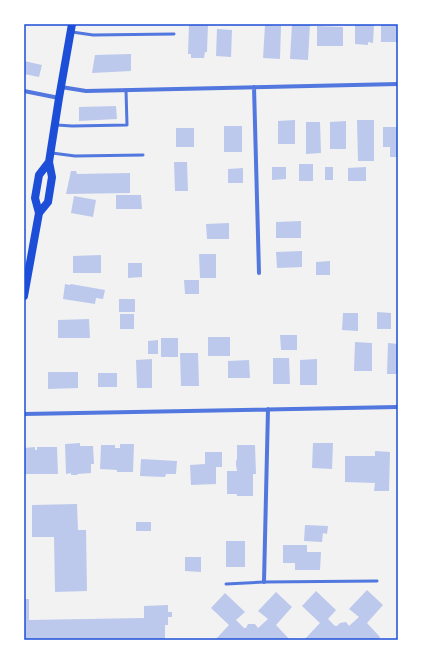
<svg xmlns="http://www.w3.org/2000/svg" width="422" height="664" font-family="Quicksand,sans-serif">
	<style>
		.building { fill: #bdc9ec }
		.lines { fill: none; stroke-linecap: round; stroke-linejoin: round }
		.service { stroke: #5277de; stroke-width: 3 }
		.minor { stroke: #5277de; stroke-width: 4 }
		.secondary { stroke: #1d4ed8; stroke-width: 8 }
		.neatline { fill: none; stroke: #1d4ed8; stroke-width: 1.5 }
	</style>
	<rect width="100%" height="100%" fill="#f2f2f2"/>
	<path class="building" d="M189 24H208L207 52H205L204 58H191V54H188Z
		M292 24H310L308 60 290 59Z
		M355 24H374L373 43 368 42V45L355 44Z
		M381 24H398V42H381Z
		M265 25 281 26 280 59 263 58Z
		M317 26 343 27V46H317Z
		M217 29 232 30 231 57 216 56Z
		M131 54V71L92 73 95 55Z
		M24 61 42 65 39 77 24 74Z
		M116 106 117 119 79 121V107Z
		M295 120V144H278V121Z
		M357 120H374V161H358Z
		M346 121V149H330V122Z
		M306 122H320L321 153 306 154Z
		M224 126H242V152H224Z
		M383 127H398V157H390V147H383Z
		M176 128H194V147H176Z
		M174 162H187L188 191H175Z
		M299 164H313V181H299Z
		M272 167H286V179L272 180Z
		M325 167H333V180H325Z
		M366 167V181H348V168Z
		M243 168V183H228V169Z
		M71 171H76L77 174 130 173V193L66 194Z
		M116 195H141L142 209H116Z
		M74 196 96 200 93 217 71 213Z
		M301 221V238H276V222Z
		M229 223V239H207L206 224Z
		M302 251V267L277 268 276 252Z
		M199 254H216V278H200Z
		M101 255V273H73V256Z
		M330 261V275H316V262Z
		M128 263H142V277L128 278Z
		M184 280H199V294H185Z
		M65 284 70 285 71 284 105 290 103 299 96 298 95 304 63 299Z
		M119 299H135V312H119Z
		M377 312 391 313V329H377Z
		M343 313H358V331L342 330Z
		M120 314H134V329H120Z
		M89 319 90 338H58V320Z
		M280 335H297V350H281Z
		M208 337H230V356H208Z
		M161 338H178V357H161Z
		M158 340V354H148V341Z
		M355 342 372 343V371H354Z
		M388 343 398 344V374H387Z
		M180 353H198L199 386H181Z
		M273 358H289L290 384H273Z
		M152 359V388H137L136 360Z
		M317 359V385H300V360Z
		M249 360 250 378H228V361Z
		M48 372H78V388L48 389Z
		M98 373H117V387H98Z
		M80 443V446H93L94 464H91V473L77 474 78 475H71V473L66 474 65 444Z
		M313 443H333L332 469 312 468Z
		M120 444H134L133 472H117V470L100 469 101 445H115V448H120Z
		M237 445H255L256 474H253V496H237V494H227V471H237L236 465V461L237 459Z
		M35 447V450H37V447H57L58 474H24V448Z
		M375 451 390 452 389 491H374L375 483 345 482V456H375Z
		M205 452H222V467H216V484L191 485 190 465 205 464Z
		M141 459 177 461 176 474H166L165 477 140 476Z
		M77 504 78 530H86L87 591 55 592 54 537H32V505Z
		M136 522H151V531H136Z
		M305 525 328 526 327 534 323 533 322 542 304 541Z
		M226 541H245V567H226Z
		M283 545H307V552H321L320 570H295V563H283Z
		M185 557H201V572L185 571Z
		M367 590 383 605 367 623 380 637 378 640H304L320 623 302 606 316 591 336 610 328 619 335 626H337L340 623 346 622 349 626 359 617 349 609Z
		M276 592 292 607 276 625 289 639V640H215L229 625 211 608 225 593 245 612 236 620 244 628H246L248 624H255L258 628 268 619 258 611Z
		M24 599H29V620L144 618V606L168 605V612H172V617H168V625H165V640H24Z"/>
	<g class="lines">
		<path class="service" d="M72 32 93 35 174 34
			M57 125 72 126 127 125 126 90
			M52 153 75 156 143 155
			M226 584 264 582 377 581"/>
		<path class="minor" d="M61 87 86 91 398 84
			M254 87 259 273
			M24 91 59 98
			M24 414 398 407
			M264 582 268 409"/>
		<path class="secondary" d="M39 213 35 198 39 175 49 162
			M24 296 39 213 48 202 52 177 49 162 59 98 72 24"/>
	</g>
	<rect width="422" height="664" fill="none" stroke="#ffffff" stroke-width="50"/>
	<rect x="25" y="25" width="372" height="614" class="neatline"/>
</svg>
